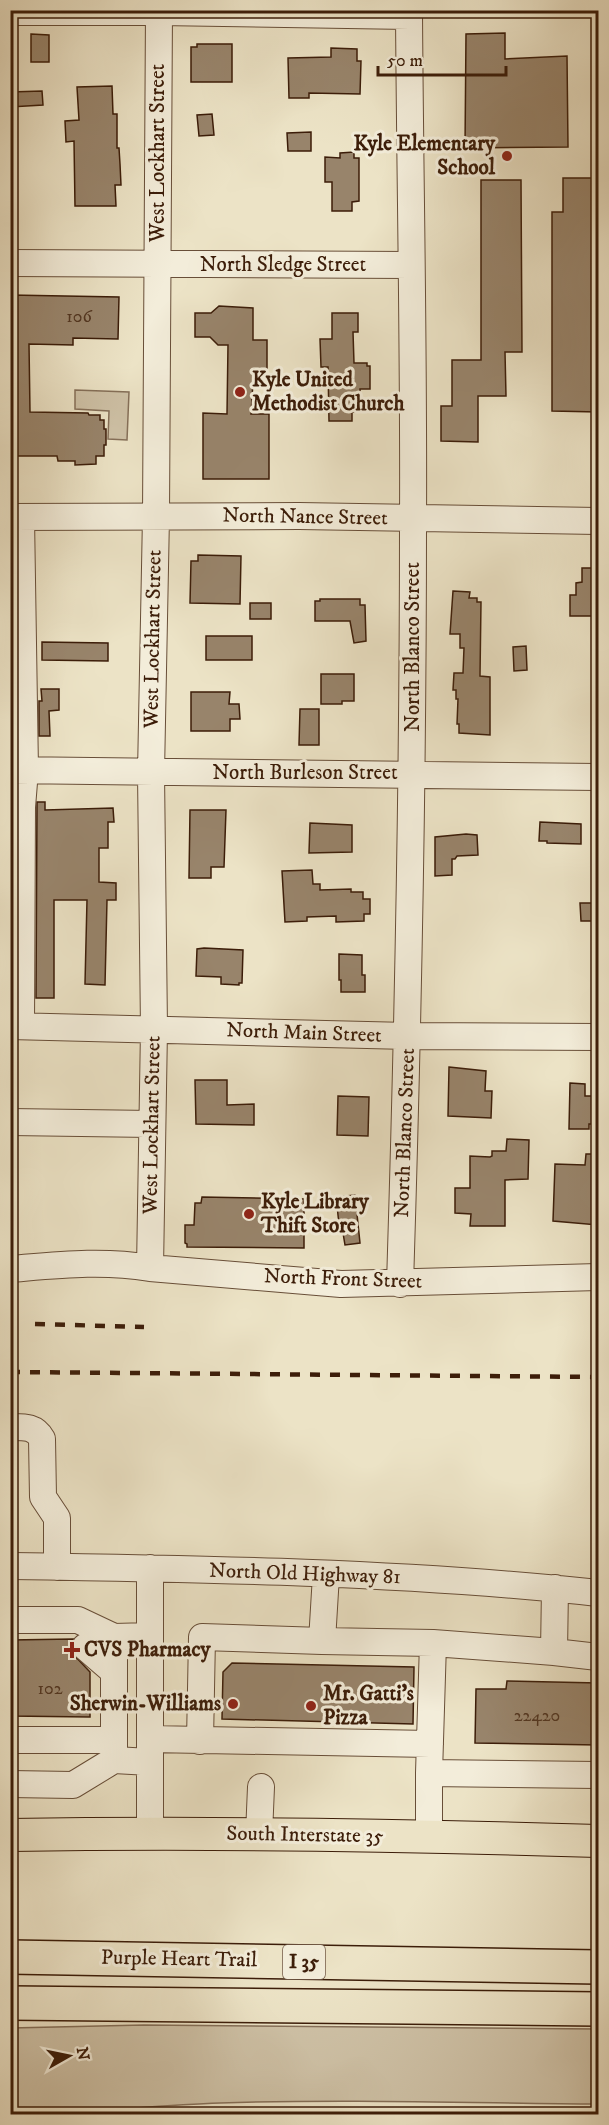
<svg xmlns="http://www.w3.org/2000/svg" width="609" height="2125" font-family="'IM FELL DW Pica',serif">
	<style>
		.green { fill: #cec1a6; stroke: #856f58; stroke-width: 1.5 }
		.building { fill: #98846b; stroke: #3c1d09; stroke-width: 1.5 }
		.lines { fill: none; stroke-linecap: round; stroke-linejoin: round }
		.minor-casing { stroke: #684e38; stroke-width: 28 }
		.major-casing { stroke: #3c1d09; stroke-width: 34 }
		.highway-casing { stroke: #3c1d09; stroke-width: 36 }
		.minor { stroke: #f3edda; stroke-width: 26 }
		.major { stroke: #ece3c6; stroke-width: 32 }
		.highway { stroke: #ece3c6; stroke-width: 33 }
		.rail { stroke: #3c1d09; stroke-width: 4.5; stroke-dasharray: 10 10; stroke-linecap: butt }
		.poi-dot { fill: #8f2418; stroke: #f3edda; stroke-width: 2 }
		.labels { text-anchor: middle; dominant-baseline: central; stroke-width: 6; stroke-linejoin: round; paint-order: stroke }
		.number-label { font-size: 18px; fill: #533722 }
		.shield { fill: #f3edda; stroke: #735b48; stroke-width: 1.5 }
		.shield-label { font-size: 20px; font-weight: bold; fill: #3c1d09 }
		.poi-label { font-size: 21px; font-weight: bold; fill: #3c1d09; stroke: #f3edda; text-anchor: start }
		.street-label { font-size: 21px; fill: #3c1d09; stroke: #f3edda }
	</style>
	<rect width="100%" height="100%" fill="#ece3c6"/>
	<filter id="stains"><feTurbulence type="fractalNoise" baseFrequency=".00333" numOctaves="4"/><feColorMatrix values="0 0 0 0 .2 0 0 0 0 .09 0 0 0 0 .02 0 0 0 .5 -.17"/></filter>
	<radialGradient id="worn" r=".72"><stop offset=".6" stop-color="#630" stop-opacity="0"/><stop offset="1" stop-color="#630" stop-opacity=".3"/></radialGradient>
	<path class="green" d="M75 390 129 392 127 440 108 439 109 411 75 409Z
		M144 2025 598 2029V2104C472 2103 346 2099 220 2103 150 2105 80 2115 11 2114V2028Z"/>
	<path class="building" d="M505 33V59L567 56 568 147 465 148 466 34Z
		M31 34 49 35V62H31Z
		M197 44H232V82H191V47H197Z
		M331 48 357 49V61H361L360 94 309 93V98H289L288 58 331 57Z
		M112 86 113 114H117V148H119L120 164 121 185H115L116 206H75L74 141 66 142 65 121 79 120 77 87Z
		M42 91 43 105 10 107V92Z
		M212 114 214 135 199 136 197 115Z
		M311 132V151H288L287 133Z
		M354 152V158H359V201L352 202V211H332V182H325V157L340 158V153Z
		M563 178H598V412L552 411V212H563Z
		M481 180H521L522 352H505L506 396H478V442L441 441V406H452V360H481Z
		M10 295 119 297 118 339 73 338V345L29 344 30 412 88 413 89 415H100V420H104V429H106V445H104V456H96V464L75 465V461H58L57 456H10Z
		M219 306 253 308V340H267V382H253L251 414H269V479H203V413L227 414 228 345H218L210 337H195V313H211Z
		M332 313H358V332H353L354 363H367V366H370V389H360V412H352V421H329L328 367H321L320 339H332Z
		M198 555 241 556 240 604 190 603 191 561H198Z
		M582 568H598V616H570V595H576V583L582 582Z
		M453 591 470 592 469 598H477V602H481L480 676 490 677V735L459 733V724H457L458 699H456V690H453L454 673H463L464 648H460V634H450Z
		M320 599H360V605H365L366 641 354 643 350 621H315V601H320Z
		M250 603H271V619H250Z
		M206 636H252V660H206Z
		M42 642 108 643V661L42 660Z
		M526 646 527 670 514 671 513 647Z
		M321 674H354V701H342V704H321Z
		M41 689H59V710L49 711 50 736H39V701H42Z
		M191 692H230L229 704H239L240 719H230V731H191Z
		M300 709H319V745H299Z
		M37 802H45V810L113 808 114 822H108V848H99V882L116 883V900H107L105 985 85 984 87 900H54V998H36Z
		M190 810H226L224 867H211V878H189Z
		M540 822 581 824V844L547 843V841H539Z
		M310 823 352 825V852L309 853Z
		M466 834 477 835 478 855 457 856 455 859H452V875L435 876V837Z
		M312 870 313 884H320V890L351 889V892H363V899H370V914H364V921L336 922V916L307 917V921L285 922 282 871Z
		M580 903H598V921H581Z
		M204 948 243 950 242 983H239V985L221 984V977L196 976 197 949Z
		M339 954 362 955V975H365V992H341V980H339Z
		M449 1067 486 1071 485 1091H492L491 1118 448 1116Z
		M195 1080H227V1105L254 1104V1125L196 1124Z
		M570 1083 585 1084V1096H593V1100H598V1124H589V1129H569Z
		M338 1096 369 1097 368 1136 337 1135Z
		M507 1139 529 1140 528 1179 505 1180V1226H470L471 1214 455 1213V1188H470V1156L490 1157 492 1156V1151H506Z
		M586 1154H598V1225L553 1221 555 1164 585 1165Z
		M355 1195 360 1243 345 1245 343 1233H340L336 1197Z
		M202 1197 304 1199V1248L187 1247V1244L185 1243V1225H194L195 1203H201Z
		M73 1639 70 1645 71 1652 90 1672V1717L10 1716V1640Z
		M232 1663 414 1667 413 1724 222 1719 223 1672Z
		M507 1681 598 1683V1745L475 1743 476 1689H506Z"/>
	<g class="lines">
		<defs>
			<path id="minor" d="M10 12H159L409 16
				M10 263 411 265
				M10 517 299 516 598 521
				M21 517 25 770 22 807 21 1026
				M10 770 598 777
				M10 1026 408 1036 598 1037
				M10 1122 152 1124
				M150 1268 154 1029 151 773 156 516 159 10
				M10 1269C59 1265 102 1260 150 1268L341 1284 598 1277
				M400 1284C408 1030 413 776 413 522 414 352 410 181 409 10
				M10 1427C24 1427 35 1426 42 1439L43 1497 57 1518V1567
				M10 1566C206 1569 404 1572 598 1593
				M10 1620H78L114 1637 150 1636
				M322 1641 433 1643 554 1652 555 1588
				M85 1647 114 1672
				M554 1652 598 1657
				M150 1739 430 1744
				M10 1740H113
				M200 1741 202 1637 322 1641 326 1575
				M114 1760V1637
				M429 1773 598 1775
				M10 1784 73 1785 114 1760 150 1762
				M150 1833V1568
				M259 1834 261 1787
				M429 1836V1773L433 1643"/>
			<path id="major" d="M10 1835C207 1832 403 1835 598 1841"/>
			<path id="highway" d="M10 1957 598 1967
				M10 2003 598 2009"/>
		</defs>
		<use href="#minor" class="minor-casing"/>
		<use href="#major" class="major-casing"/>
		<use href="#highway" class="highway-casing"/>
		<use href="#minor" class="minor"/>
		<use href="#major" class="major"/>
		<use href="#highway" class="highway"/>
		<path class="rail" d="M35 1324 144 1327
			M10 1372 598 1377"/>
	</g>
	<g class="poi-dot">
		<circle cx="507" cy="156" r="6"/>
		<circle cx="240" cy="392" r="6"/>
		<circle cx="249" cy="1214" r="6"/>
		<path d="M69 1641h6v6h6v6h-6v6h-6v-6h-6v-6h6z"/>
		<circle cx="233" cy="1704" r="6"/>
		<circle cx="311" cy="1706" r="6"/>
	</g>
	<g class="labels">
		<g class="number-label">
			<text x="79" y="317">106</text>
			<text x="50" y="1689">102</text>
			<text x="537" y="1716">22420</text>
		</g>
		<rect class="shield" x="283" y="1945" width="42" height="34" rx="4.5"/>
		<g class="shield-label">
			<text x="304" y="1962">I 35</text>
		</g>
		<g class="poi-label">
			<text x="495" y="144" text-anchor="end">Kyle Elementary<tspan x="495" dy="24">School</tspan></text>
			<text x="252" y="380">Kyle United<tspan x="252" dy="24">Methodist Church</tspan></text>
			<text x="261" y="1202">Kyle Library<tspan x="261" dy="24">Thift Store</tspan></text>
			<text x="84" y="1650">CVS Pharmacy</text>
			<text x="323" y="1694">Mr. Gatti's<tspan x="323" dy="24">Pizza</tspan></text>
			<text x="221" y="1704" text-anchor="end">Sherwin-Williams</text>
		</g>
		<g class="street-label">
			<text transform="translate(158 153) rotate(-90)">West Lockhart Street</text>
			<text x="283" y="265">North Sledge Street</text>
			<text transform="translate(305 517) rotate(1)">North Nance Street</text>
			<text transform="translate(153 639) rotate(-89)">West Lockhart Street</text>
			<text transform="translate(413 647) rotate(-90)">North Blanco Street</text>
			<text x="305" y="773">North Burleson Street</text>
			<text transform="translate(304 1033) rotate(2)">North Main Street</text>
			<text transform="translate(152 1125) rotate(-89)">West Lockhart Street</text>
			<text transform="translate(405 1133) rotate(-88)">North Blanco Street</text>
			<text transform="translate(343 1279) rotate(2)">North Front Street</text>
			<text transform="translate(305 1574) rotate(2)">North Old Highway 81</text>
			<text transform="translate(305 1835) rotate(1)">South Interstate 35</text>
			<text transform="translate(179 1959) rotate(1)">Purple Heart Trail</text>
		</g>
	</g>
	<rect width="609" height="2125" fill="none" stroke="#ece3c6" stroke-width="36"/>
	<rect x="12" y="12" width="585" height="2101" fill="none" stroke="#3c1d09" stroke-width="3"/>
	<rect x="18" y="18" width="573" height="2089" fill="none" stroke="#3c1d09" stroke-width="1.5"/>
	<g transform="translate(69 2056) rotate(81)" stroke="#f3edda" stroke-width="4.5" paint-order="stroke">
	<path d="M0-4.5L10 22L0 15L-10 22Z" fill="#3c1d09"/>
	<text y="-9" font-size="16" font-weight="bold" text-anchor="middle" fill="#3c1d09">N</text>
	</g>
	<path d="M378 66v9h128v-9" fill="none" stroke="#3c1d09" stroke-width="3"/>
	<text x="387" y="66" font-size="18" fill="#3c1d09" stroke="#f3edda" stroke-width="4.5" paint-order="stroke">50 m</text>
	<rect width="100%" height="100%" filter="url(#stains)"/>
	<rect width="100%" height="100%" fill="url(#worn)"/>
</svg>
